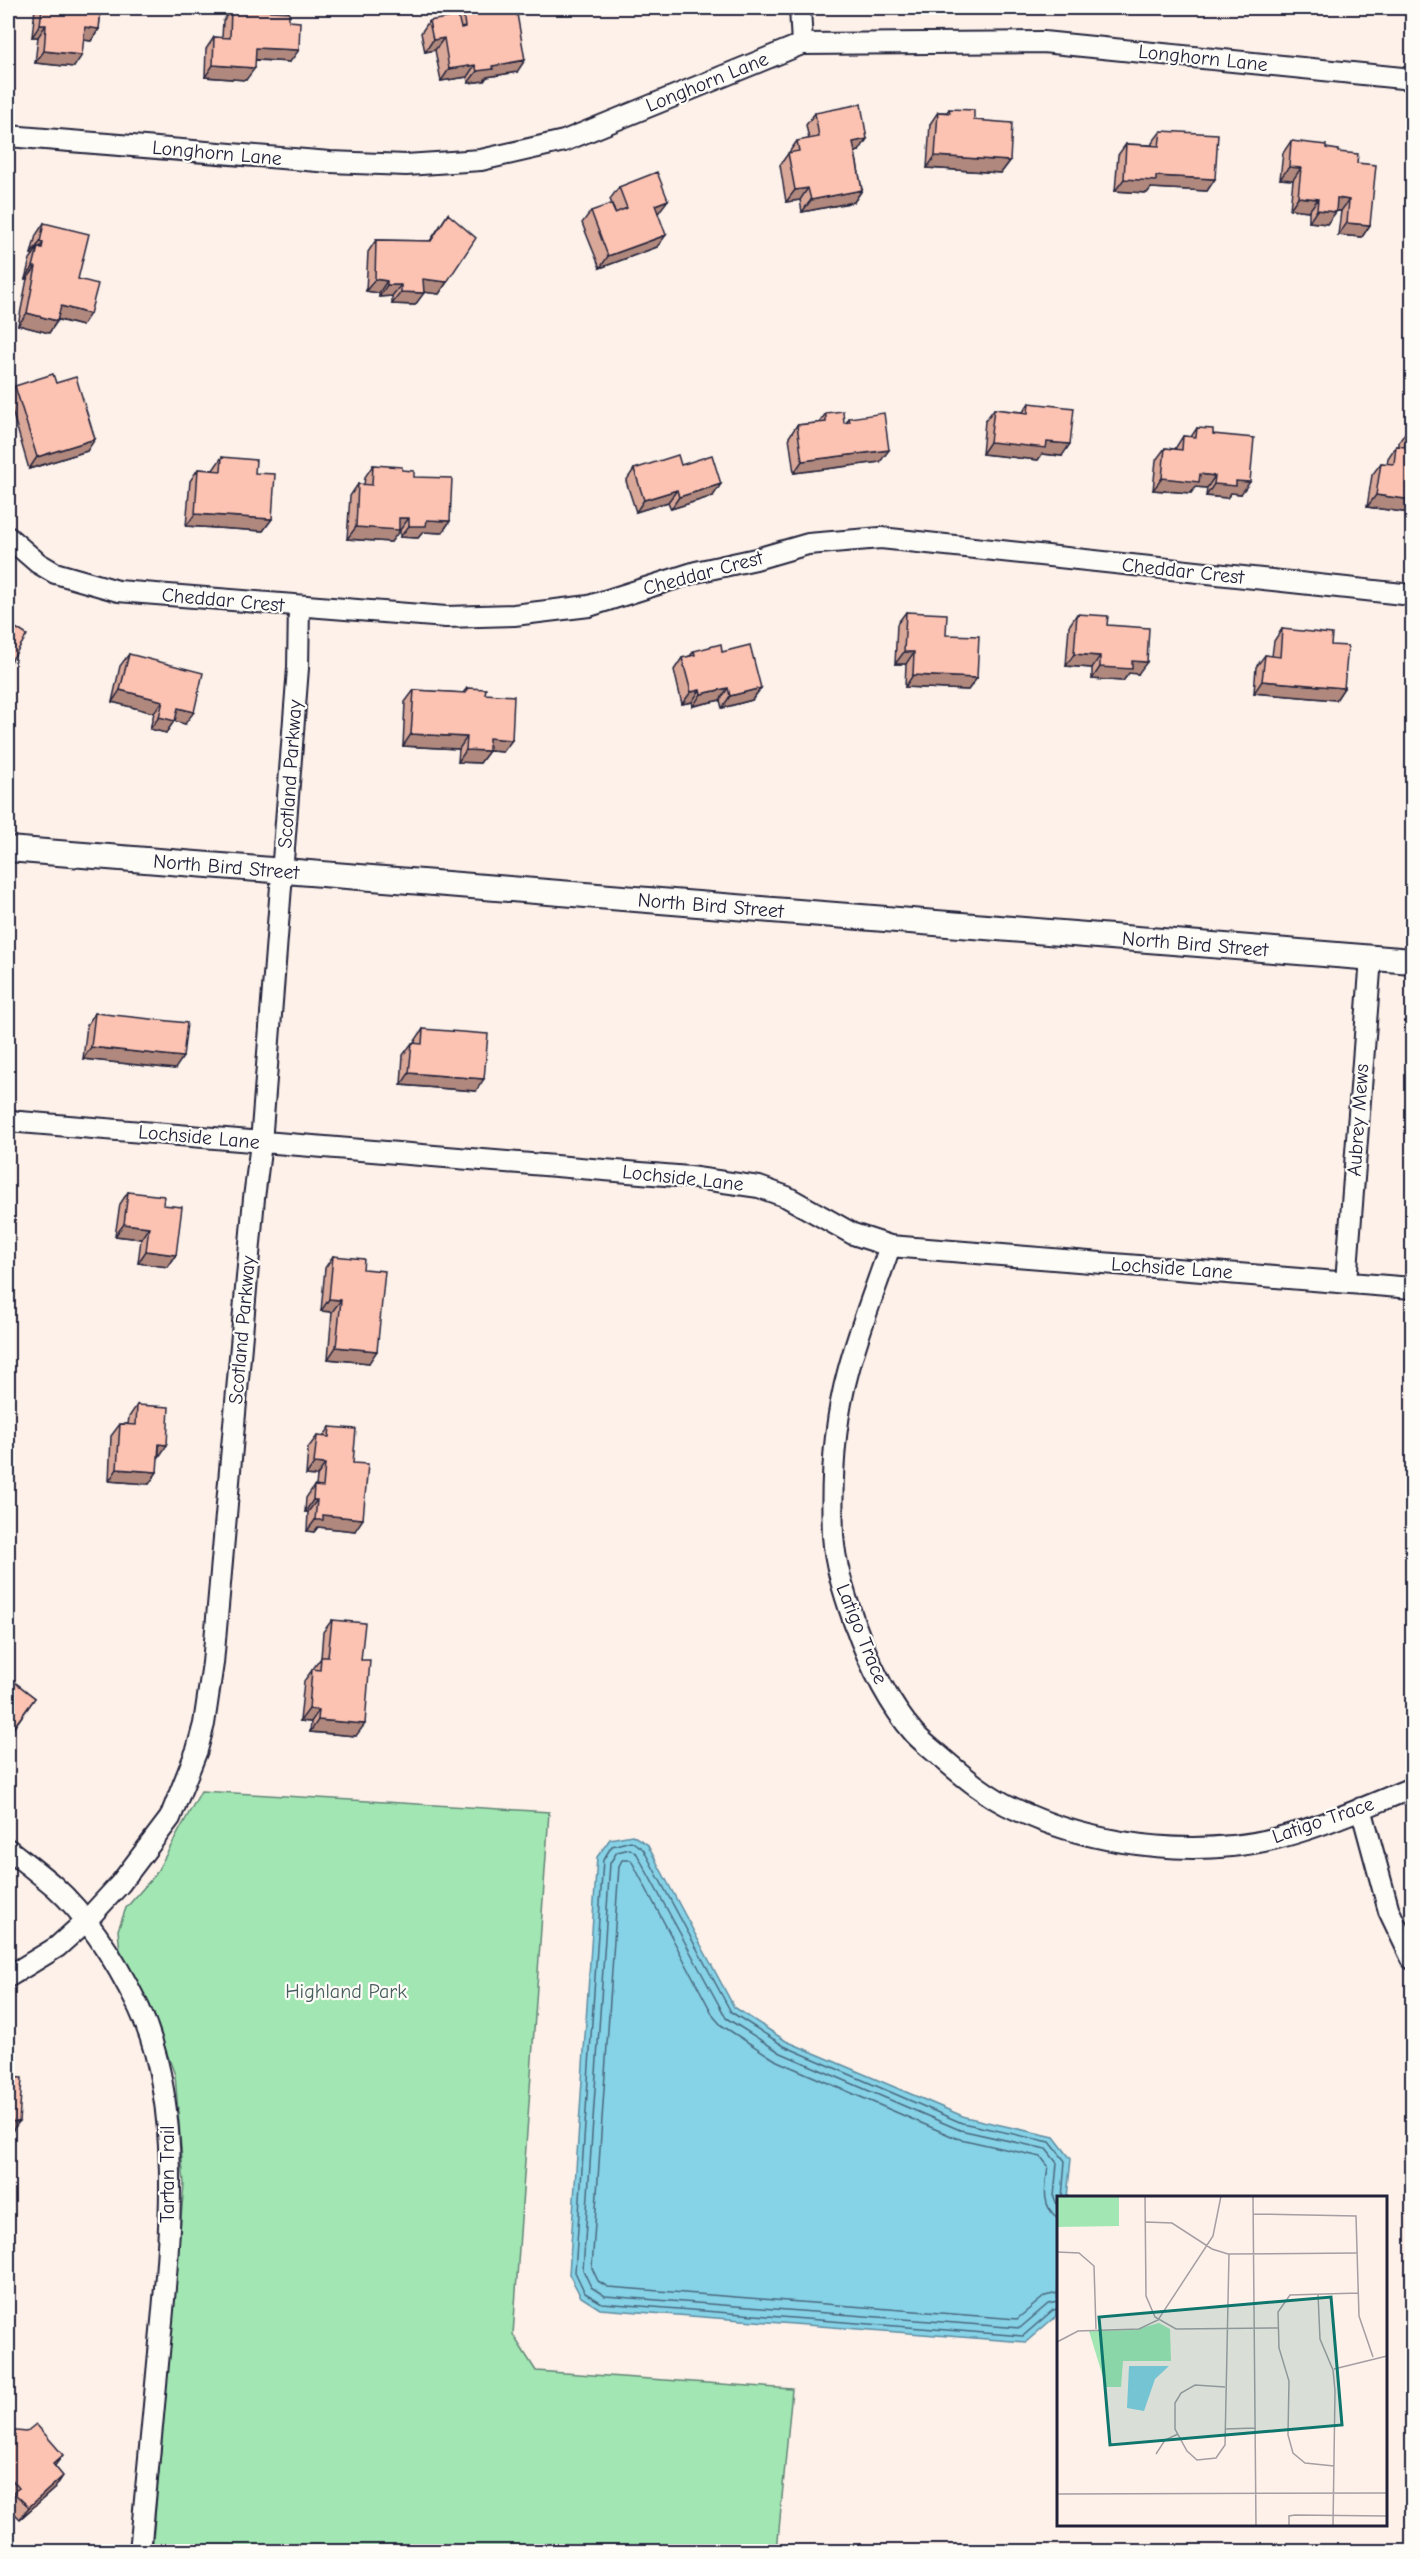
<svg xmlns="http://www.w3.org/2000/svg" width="1420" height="2559" font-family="'Comic Neue',sans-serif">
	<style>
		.green { fill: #a2e7b3; stroke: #628477; stroke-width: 1.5 }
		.water { fill: #86d2e6; stroke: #5e8ca2; stroke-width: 1.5 }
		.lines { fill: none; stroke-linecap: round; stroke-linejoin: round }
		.shore { stroke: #4a687f; stroke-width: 1.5 }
		.minor-casing { stroke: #22223b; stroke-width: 24 }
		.tertiary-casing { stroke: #22223b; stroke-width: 28 }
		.minor { stroke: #fdfcf7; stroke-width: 20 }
		.tertiary { stroke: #fdfcf7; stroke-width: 24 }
		.wall { fill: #d9a899; stroke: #22223b; stroke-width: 1.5 }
		.shaded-wall { fill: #b0887d; stroke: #22223b; stroke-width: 1.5 }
		.building { fill: #fcc3b2; stroke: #22223b; stroke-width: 1.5 }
		.labels { text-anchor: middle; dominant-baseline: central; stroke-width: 4.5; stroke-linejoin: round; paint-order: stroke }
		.street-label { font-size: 20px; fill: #22223b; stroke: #fdfcf7 }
		.park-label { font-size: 20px; fill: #485d5f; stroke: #fdfcf7 }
		.inset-road { fill: none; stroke: #a59ea3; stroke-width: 1.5 }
		.view { fill: #0f766e; fill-opacity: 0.15; stroke: #0f766e; stroke-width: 3 }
		.inset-edge { fill: none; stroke: #22223b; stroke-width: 3 }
	</style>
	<rect width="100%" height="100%" fill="#fdf1e9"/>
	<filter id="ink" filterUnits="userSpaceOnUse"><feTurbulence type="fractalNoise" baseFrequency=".0167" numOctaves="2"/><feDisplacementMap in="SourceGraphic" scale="12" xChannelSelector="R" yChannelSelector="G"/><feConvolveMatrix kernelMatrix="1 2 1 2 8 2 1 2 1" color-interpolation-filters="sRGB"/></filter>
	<g filter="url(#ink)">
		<path class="green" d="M201 1791 549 1812 513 2335 536 2371 792 2389 777 2551H152L184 2184 175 2075 146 1997 120 1952 118 1930 126 1908 155 1875Z"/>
		<path class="water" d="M632 1835 647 1844 734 2007 786 2041 965 2117 1054 2137 1071 2159 1067 2197 1058 2198V2287L1056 2316 1026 2342 600 2309 581 2297 569 2274 597 1857 610 1839Z"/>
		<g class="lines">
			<path class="shore" d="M1058 2207 1054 2197 1057 2163 1046 2149 960 2130 781 2053 726 2018 637 1854 630 1849 617 1852 610 1863 583 2270 591 2287 605 2296 1020 2328 1048 2304 1058 2302
				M1058 2218C1040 2206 1046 2185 1048 2166L1041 2157 956 2138 777 2061 721 2025 714 2017 631 1860H622L619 1866 592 2268 598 2281 608 2287 1017 2319 1045 2296 1058 2293
				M1058 2309 1053 2310 1023 2336 602 2303 585 2293 575 2272 603 1860 612 1846 631 1841 643 1849 731 2012 784 2046 962 2123 1050 2142 1065 2161 1062 2198"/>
			<defs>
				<path id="minor" d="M800 8 802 44
					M8 136 330 162 406 165 481 160 564 141 802 44 1043 42 1412 79
					M8 537 38 563 55 573 118 591 446 617 514 615 589 606 696 572 756 559 808 544 881 538 1412 595
					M8 1121 689 1177 759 1187 787 1197 853 1234 890 1246 1412 1288
					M890 1246C876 1288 859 1329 848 1372 834 1423 831 1482 833 1535 835 1565 844 1593 854 1622 868 1661 887 1702 914 1733 922 1742 933 1750 942 1758 964 1777 988 1797 1015 1809 1080 1840 1160 1853 1232 1846 1295 1840 1354 1811 1412 1788
					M1346 1282 1371 958
					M1361 1808 1389 1911 1412 1959
					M8 1849C23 1861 39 1873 54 1886 90 1918 118 1965 139 2008 185 2107 169 2247 159 2353 153 2419 147 2485 140 2552
					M8 1977 57 1947 86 1921 120 1884 170 1818 197 1750 204 1724 213 1663 254 1198 261 1143 298 668 299 606"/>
				<g id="tertiary">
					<path id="s1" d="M8 849 1412 961"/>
				</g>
			</defs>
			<use href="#minor" class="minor-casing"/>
			<use href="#tertiary" class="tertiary-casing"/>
			<use href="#minor" class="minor"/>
			<use href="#tertiary" class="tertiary"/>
		</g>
		<path class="wall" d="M35 8H101L99 29 91 41 83 40 74 67 35 63 38 37H32Z
			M231 9 289 21 290 62 255 60 246 80 205 77 206 49 214 37 222 38 223 21Z
			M463 11 517 72 487 77 484 81 468 83 467 77 441 81 435 50 425 52 421 33 429 21 459 17Z
			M949 109 1010 161 1001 173 927 168 930 124 938 112H947Z
			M815 113 859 151 855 152 862 190 854 202 802 212 800 200 786 202 780 165 797 141 809 139 806 125Z
			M1161 131 1215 179 1207 191 1151 188 1147 193 1115 191 1118 155 1126 144 1152 145V143Z
			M1291 141 1326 148 1338 152 1357 163 1370 225 1362 237 1338 235 1341 211H1336L1327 224 1309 222V211L1290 209 1293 180 1280 179 1283 153Z
			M619 187 659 212 657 213V247L600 268 582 223 591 211 615 212 610 199Z
			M448 214 447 282 439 294 424 292 415 305 392 304V296L379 297V293L366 291 368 252 376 240 430 241Z
			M44 223 78 279 82 326 58 320 49 333 18 325 27 279H25L30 259 33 255 31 254 36 235Z
			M56 383 87 451 29 469 8 397 15 386Z
			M1029 403 1062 456 1042 454 1038 460 982 454 985 421 994 409 1023 412Z
			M826 413 844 423H846L849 418 880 462 794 473 789 437 797 425 819 423Z
			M1197 428 1213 434 1241 494 1231 493 1227 498 1206 496 1207 488 1195 487 1191 493 1153 490 1156 460 1165 448 1175 449 1183 436 1191 437Z
			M1407 430 1413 431V509L1410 513 1367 507 1372 475 1381 463 1387 464 1388 458 1396 446H1399V442Z
			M222 457 255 473 272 519 263 531 186 526 190 481 198 469 213 470Z
			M373 465 402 470 414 477 450 521 442 533 423 532 418 538 400 537V530H399L391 542 347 539 350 496 358 484 364 485 365 477Z
			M681 465 713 496 671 509 668 502 636 512 626 481 634 469Z
			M906 612 946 635 977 678 968 690 905 687 906 664H895L897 624Z
			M1077 614 1107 625 1138 674 1129 673 1123 681 1092 679V668L1066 666 1069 626Z
			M1282 629 1331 645 1344 688 1336 700 1254 693 1256 667 1265 655 1272 656 1274 641Z
			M694 651 722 652 761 688 752 700 722 708 720 700 693 706 692 702 682 704 674 670 682 658 690 656Z
			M129 654 185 724 174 721 166 733 150 729 154 713 112 702 120 666Z
			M467 688 485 694 512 740 503 752 489 751 480 763 458 762 459 749 403 746 405 702 414 690 463 693Z
			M95 1013 175 1069 83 1059 87 1025Z
			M423 1029 476 1091 401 1085 403 1055 412 1043H415V1041Z
			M128 1192 163 1205 176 1255 168 1267 138 1263 141 1239 115 1236 120 1204Z
			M333 1256 363 1269 369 1363 328 1359 332 1312 321 1311 325 1268Z
			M137 1405 157 1472 149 1484 109 1481 111 1436 120 1424H128L129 1417Z
			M330 1427 353 1463 355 1531 318 1527 314 1532 307 1531 308 1512H305L306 1498 314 1486H316L317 1476 306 1475 308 1448 317 1436 323 1437Z
			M332 1620 361 1660 356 1736 310 1732 311 1722 300 1721 304 1681 321 1658 323 1632Z
			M8 1677 35 1698 8 1736Z
			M8 2430 55 2466V2488L20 2519 8 2507Z"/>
		<path class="shaded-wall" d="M40 25H46L38 37H32Z
			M85 27 99 29 91 41 76 39Z
			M444 38 435 50 425 52 433 40Z
			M256 48 299 50 290 62 247 59Z
			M44 51 82 55 74 67 35 63Z
			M525 60 517 72 487 77 484 81 468 83 477 71 492 66Z
			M213 65 255 68 246 80 205 77Z
			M475 65 467 77 441 81 449 69Z
			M867 139 859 151 845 154 853 142Z
			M935 156 1010 161 1001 173 927 168Z
			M1289 167 1301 168 1293 180 1280 179Z
			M1156 176 1215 179 1207 191 1151 188 1147 193 1115 191 1124 179Z
			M808 188 800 200 786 202 795 190Z
			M862 190 854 202 802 212 811 200Z
			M1298 197 1318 199 1309 211 1290 209Z
			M1337 198 1349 200 1341 211 1329 210Z
			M668 200 659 212 646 217 655 205Z
			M1317 210 1336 212 1327 224 1309 222Z
			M1347 223 1370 225 1362 237 1338 235Z
			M666 235 657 247 600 268 608 256Z
			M40 242 43 243 37 252 38 247 33 255 31 254Z
			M33 267H36L27 279H25Z
			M375 279 387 281 379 293 366 291Z
			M423 279 447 282 439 294 415 291Z
			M387 285H401L392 296 379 297Z
			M401 292 424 293 415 305 392 304Z
			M61 306 90 314 82 326 53 318Z
			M27 313 57 321 49 333 18 325Z
			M95 439 87 451 29 469 37 457Z
			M990 442H1047L1070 444 1062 456 1042 454 1038 460 982 454Z
			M889 450 880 462 794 473 802 461Z
			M1200 474 1215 476 1207 488 1195 487 1191 493 1153 490 1162 478Z
			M1236 481 1250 482 1241 494 1231 493 1227 498 1206 496 1214 484Z
			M721 484 713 496 671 509 679 497Z
			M677 490 668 502 636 512 644 500Z
			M1376 495 1413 500V509L1410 513 1367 507Z
			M195 514 272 519 263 531 186 526Z
			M399 518H409L391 542 347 539 356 527Z
			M427 520 450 521 442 533 423 532 418 538 400 537 409 526Z
			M904 652H914L906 664H895Z
			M1074 654 1100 656 1092 668 1066 666Z
			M1132 661 1147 662 1138 674 1129 673 1123 681 1092 679 1100 667Z
			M913 675 977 678 968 690 905 687Z
			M1262 681 1344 688 1336 700 1254 693Z
			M728 688 720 700 693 706 701 694Z
			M761 688 752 700 722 708 730 696Z
			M120 690 163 701 154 713 112 702Z
			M700 690 692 702 682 704 691 692Z
			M178 708 194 712 185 724 174 721 166 733 150 729 159 717Z
			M411 734 467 737 459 749 403 746Z
			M489 738 512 740 503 752 481 750Z
			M466 750 489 751 480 763 458 762Z
			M91 1047 183 1057 175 1069 83 1059Z
			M409 1073 484 1079 476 1091 401 1085Z
			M124 1224 149 1227 141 1239 115 1236Z
			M146 1251 176 1255 168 1267 138 1263Z
			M329 1299 341 1300 332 1312 321 1311Z
			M336 1347 377 1351 369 1363 328 1359Z
			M159 1444 167 1445 159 1457Z
			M314 1463 325 1464 317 1476 306 1475Z
			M117 1469 157 1472 149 1484 109 1481Z
			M313 1500H317L308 1512H305Z
			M323 1515 363 1519 355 1531 318 1527 314 1532 307 1531 315 1520Z
			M309 1709 319 1710 311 1722 300 1721Z
			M318 1720 365 1724 356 1736 310 1732Z
			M8 2121 19 2122 10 2134H8Z
			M63 2455 54 2467 53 2464Z
			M63 2476 55 2488 20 2519 29 2507Z"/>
		<path class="building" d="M42 8H101L99 29 85 27 82 55 44 51 46 25H40Z
			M478 8H516L525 60 492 66 493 69 477 71 475 65 449 69 444 38 433 40 429 21 458 16 461 28 465 27 463 11Z
			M231 9 289 12V21L300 22 299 50 256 48 255 68 213 65 214 37 230 38Z
			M861 104 867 139 853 142 862 190 811 200 808 188 795 190 788 153 799 151 797 141 819 137 815 113Z
			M949 109 974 110V120L1012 123 1010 161 935 156 938 112 950 113Z
			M1161 131 1218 134 1215 179 1156 176V181L1124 179 1126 144 1159 146Z
			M1291 141 1326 145V148L1338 150V152L1358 154 1357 163 1376 165 1370 225 1347 223 1349 200 1337 198 1336 212 1317 210 1318 199 1298 197 1301 168 1289 167Z
			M657 172 668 200 655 205 666 235 608 256 591 211 611 204 615 213 627 208 619 187Z
			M448 214 476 238 447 282 423 279 424 293 401 292V285H387V281L375 279 376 240 431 241Z
			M44 223 89 234 78 279 98 284 90 314 61 306 57 321 27 313 36 267H33L38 247 42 248 43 243 40 242Z
			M53 374 56 383 76 377 95 439 37 457 15 386Z
			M1029 403 1074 408 1070 444 1047 442 1046 448 990 442 994 409 1028 413Z
			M843 411 844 423 850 422 849 418 884 413 889 450 802 461 797 425 826 422V413Z
			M1197 428 1213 429V434L1254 438 1250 482 1236 481V486L1214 484 1215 476 1200 474 1199 482 1162 478 1165 448 1182 450 1183 436 1196 437Z
			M1407 430 1413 431V500L1376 495 1381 463 1394 464 1396 446 1405 447Z
			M678 455 681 465 712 455 721 484 679 497 677 490 644 500 634 469Z
			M222 457 256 460 255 473 275 474 272 519 195 514 198 469 221 471Z
			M373 465 402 467V470L414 471V477L452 478 450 521 427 520 426 526H409V518H399V530L356 527 358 484 372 485Z
			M906 612 947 614 946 635 979 636 977 678 913 675 914 652H904Z
			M1077 614 1108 616 1107 625 1149 628 1147 662 1132 661V669L1100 667V656L1074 654Z
			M8 623 27 635 10 663 8 661Z
			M1282 629 1332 634 1331 645 1348 646 1344 688 1262 681 1265 655 1280 657Z
			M721 644 722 652 750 645 761 688 730 696 728 688 701 694 700 690 691 692 682 658 695 655 694 651Z
			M129 654 203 673 194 712 178 708 175 721 159 717 163 701 120 690Z
			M467 688 486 689 485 694 514 696 512 740 489 738V751L466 750 467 737 411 734 414 690 466 693Z
			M95 1013 187 1023 183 1057 91 1047Z
			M423 1029 488 1034 484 1079 409 1073 412 1043 422 1044Z
			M128 1192 164 1196 163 1205 182 1207 176 1255 146 1251 149 1227 124 1224Z
			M333 1256 364 1259 363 1269 385 1271 377 1351 336 1347 341 1300 329 1299Z
			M137 1405 169 1407 167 1445 159 1444 157 1472 117 1469 120 1424 136 1425Z
			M330 1427 356 1429 353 1463 368 1464 363 1519 323 1515V1520H315L317 1500H313L314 1486 323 1487 325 1464 314 1463 317 1436 329 1437Z
			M332 1620 365 1623 361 1660H370L365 1724 318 1720 319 1710 309 1709 312 1669 320 1670 321 1657H328Z
			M8 1677 35 1698 13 1728 8 1725Z
			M8 2077 22 2078 19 2122 8 2121Z
			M36 2424 63 2455 53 2464 63 2476 29 2507 13 2492 19 2488 8 2475V2430L26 2432Z"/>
	</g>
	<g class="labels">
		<g class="street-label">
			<text transform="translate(1203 58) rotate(6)">Longhorn Lane</text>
			<text transform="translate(707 82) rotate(-22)">Longhorn Lane</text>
			<text transform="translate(217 153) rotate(5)">Longhorn Lane</text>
			<text transform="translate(1183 571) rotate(6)">Cheddar Crest</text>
			<text transform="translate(703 573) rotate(-15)">Cheddar Crest</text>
			<text transform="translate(223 600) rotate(5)">Cheddar Crest</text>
			<text transform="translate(290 774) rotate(-86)">Scotland Parkway</text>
			<text stroke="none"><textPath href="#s1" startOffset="219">North Bird Street</textPath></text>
			<text stroke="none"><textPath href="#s1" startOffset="705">North Bird Street</textPath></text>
			<text stroke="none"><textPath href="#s1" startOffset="1191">North Bird Street</textPath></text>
			<text transform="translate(1358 1120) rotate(-86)">Aubrey Mews</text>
			<text transform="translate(199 1137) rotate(5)">Lochside Lane</text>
			<text transform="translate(683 1178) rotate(6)">Lochside Lane</text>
			<text transform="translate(1172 1268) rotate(4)">Lochside Lane</text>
			<text transform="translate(242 1330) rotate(-85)">Scotland Parkway</text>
			<text transform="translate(862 1634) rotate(68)">Latigo Trace</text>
			<text transform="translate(1323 1820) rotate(-19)">Latigo Trace</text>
			<text transform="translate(167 2174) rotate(-90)">Tartan Trail</text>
		</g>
		<g class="park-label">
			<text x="346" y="1991">Highland Park</text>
		</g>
	</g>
	<g transform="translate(1057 2196)">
		<rect width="330" height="330" fill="#fdf1e9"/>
		<path d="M0 0H62V30L0 31ZM102 127 113 133 114 165H66L64 191H49L32 135 77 134Z" fill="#a2e7b3"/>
		<path d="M72 170H112L98 183 87 215 70 212Z" fill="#86d2e6"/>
		<path class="inset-road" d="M88 0 89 100 98 121 119 133 221 132M196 0 199 330M196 18 299 20 302 120 316 161M89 26 115 27 155 53 171 58 301 57M0 56 22 57 37 70 39 133M261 98 263 143 276 174 278 195 276 330M0 146 21 135 82 133 101 124 156 40 164 0M277 173 330 160M168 191 138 189 124 197 118 207V233L130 255 140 264 159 262 168 249 172 58M168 233 198 232M99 258 108 244 121 238M277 270 248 267 236 257 231 239 232 185 222 152 221 116 233 99 302 97M0 298 330 297M232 330V320L238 319 330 320"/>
		<path class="view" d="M274 101 285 229 53 249 42 121Z"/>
		<rect width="330" height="330" class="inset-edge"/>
	</g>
	<rect width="1420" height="2559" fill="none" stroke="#fdfcf7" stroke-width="30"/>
	<rect x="15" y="15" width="1390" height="2529" fill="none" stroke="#22223b" stroke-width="2" filter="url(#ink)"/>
</svg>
